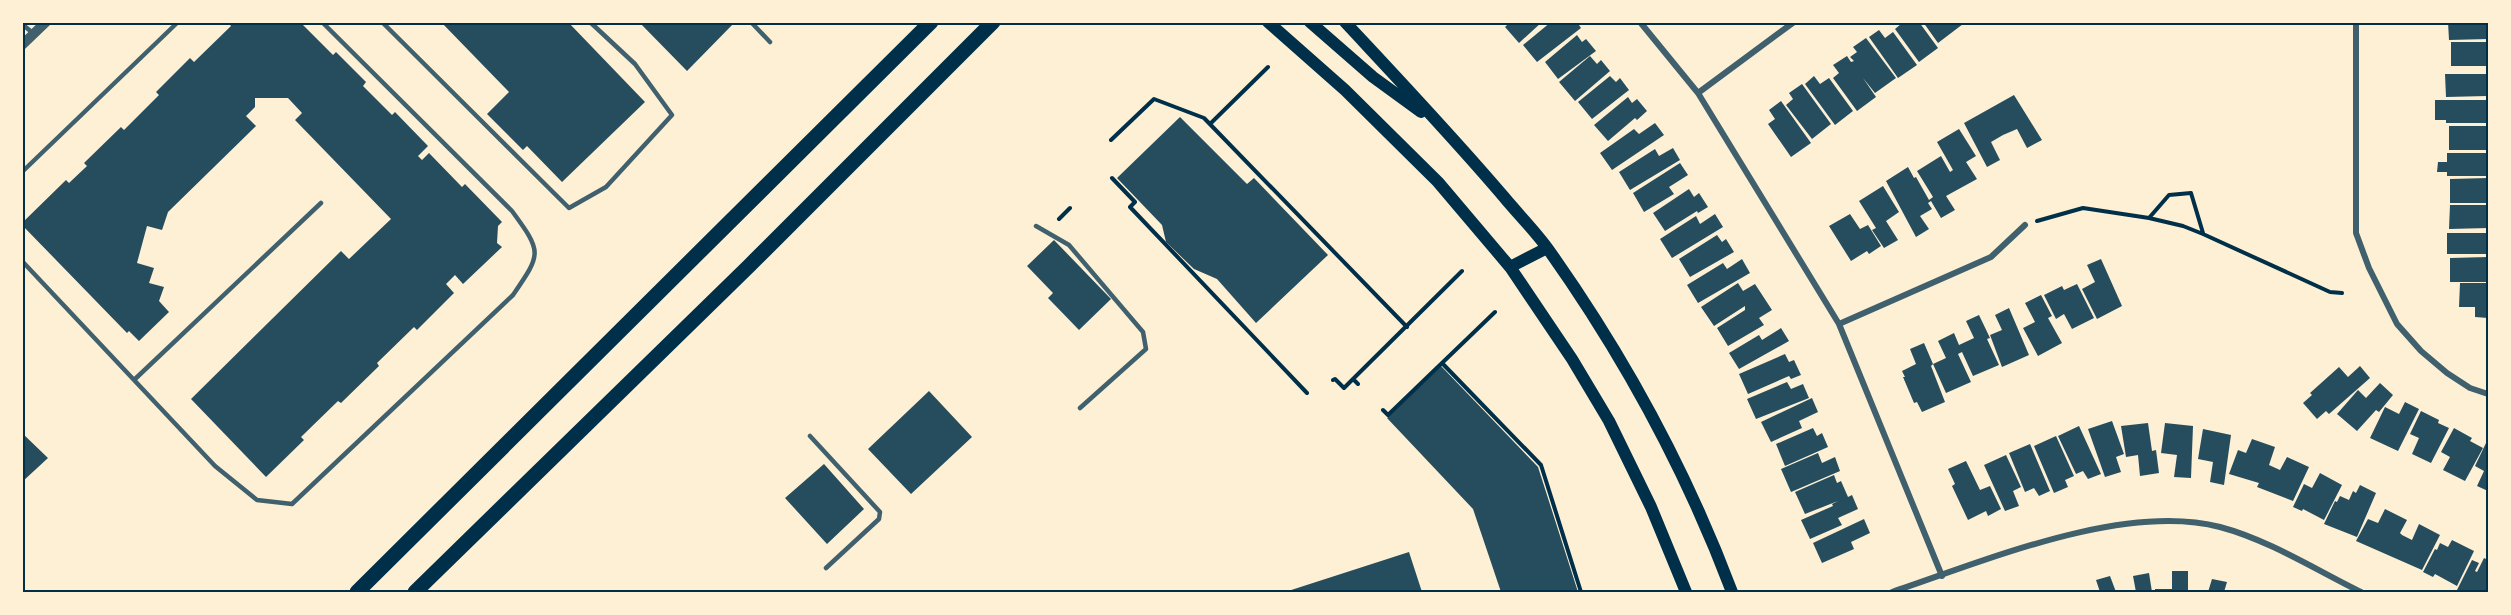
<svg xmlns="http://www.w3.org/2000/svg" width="2511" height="615" font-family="'Open Sans',sans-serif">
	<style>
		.building { fill: #264d5e }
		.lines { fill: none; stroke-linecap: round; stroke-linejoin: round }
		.path { stroke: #003049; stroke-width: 4 }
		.service { stroke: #3f606c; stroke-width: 4.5 }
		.minor { stroke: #3f606c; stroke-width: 6 }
		.tertiary { stroke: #3f606c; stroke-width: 10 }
		.secondary { stroke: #003049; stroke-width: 12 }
		.primary { stroke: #003049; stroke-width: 15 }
		.neatline { fill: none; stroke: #003049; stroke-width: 2 }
	</style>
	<rect width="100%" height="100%" fill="#fdf0d5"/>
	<path class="building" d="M228 22H306L303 25 333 55 336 52 366 82 363 86 392 115 395 112 428 146 418 156 422 160 429 153 462 187 465 184 502 222 498 226 497 243 502 247 463 284 455 275 446 284 454 293 417 330 414 327 377 363 379 366 341 403 338 401 301 437 304 440 266 477 191 399 341 251 349 259 391 219 295 120 302 113 288 98H255V107L246 116 256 126 168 212 162 230 147 226 137 263 154 268 149 283 164 287 159 301 169 312 139 341 129 331 127 333 22 225V223L66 180 69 183 87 166 84 163 121 127 124 130 159 95 156 92 190 58 194 62 231 26Z
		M441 22H568L645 102 562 182 527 146 523 150 487 114 509 92Z
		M639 22H735L687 71Z
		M1510 22H1542L1519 43 1505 27Z
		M1551 22H1577L1581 28 1537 62 1523 45Z
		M1900 22H1919L1938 48 1919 62 1895 29 1901 24Z
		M1923 22H1962L1963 24 1938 43Z
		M2448 22H2488V39L2449 40Z
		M1879 30 1885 38 1893 32 1917 65 1898 78 1869 37Z
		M1577 35 1582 42 1586 39 1596 51 1558 79 1545 62Z
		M1866 38 1896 78 1875 93 1863 78 1876 97 1857 111 1833 78 1839 73 1833 65 1847 56 1851 62 1854 61 1850 57 1857 52 1853 47Z
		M2451 42H2488V66H2451Z
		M1590 56 1597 64 1601 60 1610 71 1575 101 1559 82Z
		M2445 74H2488L2487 96 2446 97Z
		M1610 76 1616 82 1620 78 1629 90 1592 119 1578 102Z
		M1814 76 1820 84 1829 78 1853 111 1835 125 1805 84Z
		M1802 84 1831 124 1812 139 1786 105 1793 99 1789 93Z
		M2014 95 2042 140 2027 148 2017 129 2003 135 1991 142 2000 160 1987 167 1964 123Z
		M1628 97 1632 103 1637 99 1647 111 1637 120 1635 118 1608 141 1594 125Z
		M2435 100H2487L2488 123H2446V120H2435Z
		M1781 101 1811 143 1791 157 1768 124 1775 119 1769 110Z
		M1180 117 1247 184 1254 178 1328 255 1256 323 1217 279 1194 269 1166 242 1162 225 1117 178Z
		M1655 123 1664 135 1612 170 1600 153 1634 129 1639 134Z
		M2449 126H2488V150H2449Z
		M1959 129 1976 156 1966 162 1977 179 1946 196 1955 210 1941 218 1931 201 1928 203 1932 209 1920 216 1929 229 1916 237 1886 181 1908 167 1914 178 1916 177 1929 200 1933 197 1917 171 1941 156 1950 172 1953 170 1937 142Z
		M1673 148 1680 160 1630 190 1619 172 1655 149 1659 156Z
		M2447 153H2488V176H2447V172H2437L2438 162H2447Z
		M1680 163 1688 175 1669 187 1674 194 1644 212 1633 193Z
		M2488 178V203H2450V179Z
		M1883 186 1899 212 1886 221 1898 240 1884 248 1872 230 1876 228 1859 201Z
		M1689 189 1694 197 1699 193 1708 207 1698 213 1697 211 1665 231 1653 213Z
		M2450 205H2488V228L2449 229Z
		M1715 214 1723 227 1672 258 1660 239 1696 216 1700 224Z
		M1850 214 1860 229 1868 225 1881 246 1869 254 1867 251 1851 261 1829 226Z
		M2447 233H2488V254H2447Z
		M1717 235 1722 242 1726 239 1734 252 1690 277 1679 259Z
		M1054 240 1111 299 1079 330 1048 298 1053 293 1027 266Z
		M2488 257V282H2450V258Z
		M1742 259 1750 273 1698 303 1687 285 1723 263 1727 269Z
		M2101 259 2122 306 2097 319 2082 289 2095 282 2087 265Z
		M1738 283 1743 291 1755 284 1772 310 1759 318 1764 325 1728 346 1717 328 1745 310V306L1714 326 1701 307Z
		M2460 283H2488V318L2475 317V307H2459Z
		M2077 284 2094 318 2072 329 2064 314 2056 319 2044 295 2062 286 2064 290Z
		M2041 295 2052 316 2048 318 2062 343 2038 356 2023 328 2035 322 2025 303Z
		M2009 308 2029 355 2002 367 1990 335 2002 330 1995 315Z
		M1979 315 1990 338 1987 339 1999 365 1973 376 1962 352 1958 354 1971 382 1946 393 1933 364 1931 366 1945 402 1922 412 1917 402 1914 403 1903 377H1905L1902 371 1916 364 1910 349 1924 343 1933 364 1946 358 1938 341 1954 333 1959 345 1974 338 1966 321Z
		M1781 328 1789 341 1739 369 1729 353 1759 335 1762 340Z
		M1785 354 1789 362 1794 360 1801 375 1791 379 1789 376 1748 394 1739 374Z
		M1441 366 1538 467 1578 592H1501L1473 509 1387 418Z
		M2360 366 2370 378 2329 414 2326 411 2317 419 2303 403 2312 395 2310 393 2339 367 2348 377Z
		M1787 382 1791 389 1803 384 1809 398 1756 419 1747 399Z
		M2380 383 2393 395 2379 412 2376 410 2357 431 2337 414 2358 390 2366 398Z
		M929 391 972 437 911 494 868 449Z
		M1812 398 1818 412 1799 421 1802 428 1771 442 1761 422Z
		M2405 402 2419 409 2398 451 2370 438 2385 407 2399 414Z
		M2421 411 2439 420 2438 423 2449 428 2431 463 2412 454 2419 438 2410 434Z
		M2112 421 2124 454 2116 457 2121 472 2105 477 2088 429Z
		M2148 423 2152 451 2156 450 2159 473 2140 476 2138 455 2126 457 2121 426Z
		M2165 423 2193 426 2191 478 2174 477 2177 455 2161 453Z
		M2079 426 2101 474 2088 479 2083 471 2076 474 2058 436Z
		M1813 428 1817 436 1822 433 1828 447 1785 466 1776 444Z
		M2454 428 2472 438 2470 441 2483 448 2465 481 2443 470 2450 457 2441 452Z
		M2203 429 2231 435 2224 485 2210 482 2213 462 2198 459Z
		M22 433 48 458 22 482Z
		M2056 436 2074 476 2065 480 2068 487 2054 493 2034 446Z
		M2252 439 2275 447 2269 465 2280 470 2287 457 2309 467 2293 501 2257 487 2259 483 2229 474 2238 450 2246 453Z
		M2486 443 2488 444V491L2477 486 2484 471 2475 466Z
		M2030 444 2050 491 2039 496 2034 488 2025 492 2009 453Z
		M1818 453 1822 463 1835 457 1840 471 1791 492 1781 469Z
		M2006 455 2021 487 2013 491 2019 506 2005 511 1984 465Z
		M1966 461 1980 490 1990 486 2001 509 1988 516 1986 511 1968 520 1952 486 1955 484 1948 469Z
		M824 464 864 509 827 544 785 498Z
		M2320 473 2342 485 2324 520 2303 509 2302 511 2293 507 2304 484 2312 488Z
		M1834 475 1837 483 1841 481 1848 497 1852 495 1858 509 1838 518 1842 525 1810 539 1801 520 1833 506 1832 504 1838 501 1805 514 1795 492Z
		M2360 485 2376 493 2357 537 2324 524 2335 501 2337 502 2340 496 2349 500 2353 491 2356 493Z
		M2385 509 2407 520 2400 533 2402 535 2412 540 2419 524 2440 535 2422 570 2356 541 2368 519 2378 523Z
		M1864 519 1870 533 1851 542 1854 549 1822 563 1813 543Z
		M2452 540 2474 551 2457 586 2435 574 2433 577 2423 572 2435 549 2437 550 2440 543 2448 547Z
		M1409 552 1422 592H1285Z
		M2484 558 2488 560V592H2461L2457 590 2472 560 2479 563 2475 571 2477 572Z
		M2172 571H2188V592H2155V589H2172Z
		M2149 573 2152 592H2136L2133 576Z
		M2110 576 2116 592H2100L2096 580Z
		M2212 579 2227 582 2224 592H2208Z"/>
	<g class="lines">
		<path class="path" d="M1210 124 1268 67
			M1111 140 1154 99 1204 118 1407 327
			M1112 178 1135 202 1130 207 1307 393
			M2149 218 2169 195 2191 193 2203 233
			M1059 219 1070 208
			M2037 221 2083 208 2149 218 2183 226 2203 234 2330 292 2342 293
			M1495 312 1442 363 1541 465 1581 592
			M1333 380 1335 379 1344 388 1353 379
			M1358 384 1353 379 1462 271
			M1383 410 1388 415 1442 363"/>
		<path class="service" d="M382 22 569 208 606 187 672 115 635 64 590 22
			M751 22 770 42
			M22 24 34 34
			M22 172 178 22
			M1036 226 1069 245 1143 332 1146 349 1080 408
			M22 261 215 466 257 500 292 504 513 295C542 253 542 252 512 211L322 22
			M134 380 321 203
			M810 436 880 512 879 519 826 568"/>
		<path class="minor" d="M1640 22 1698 93 1839 324 1942 576
			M2356 22V233L2369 268 2397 324 2421 351 2447 373 2470 388 2488 394
			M1698 93 1794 22
			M1839 324 1991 257 2025 225
			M1892 592C1985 561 2123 502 2220 527 2269 540 2316 570 2361 592"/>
		<path class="tertiary" d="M22 45 46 22"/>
		<path class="secondary" d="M1268 22 1345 90 1438 182 1510 267 1572 359 1609 421 1651 507 1686 592
			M1310 22 1373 77 1421 112
			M1345 22C1399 80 1453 137 1504 197 1518 214 1535 231 1548 249 1624 356 1686 470 1732 592
			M1510 267 1547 248"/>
		<path class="primary" d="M357 592 931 22
			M415 592 749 266 993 22"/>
	</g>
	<rect width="2511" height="615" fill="none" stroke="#fdf0d5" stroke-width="48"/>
	<rect x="24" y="24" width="2463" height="567" class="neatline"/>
</svg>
